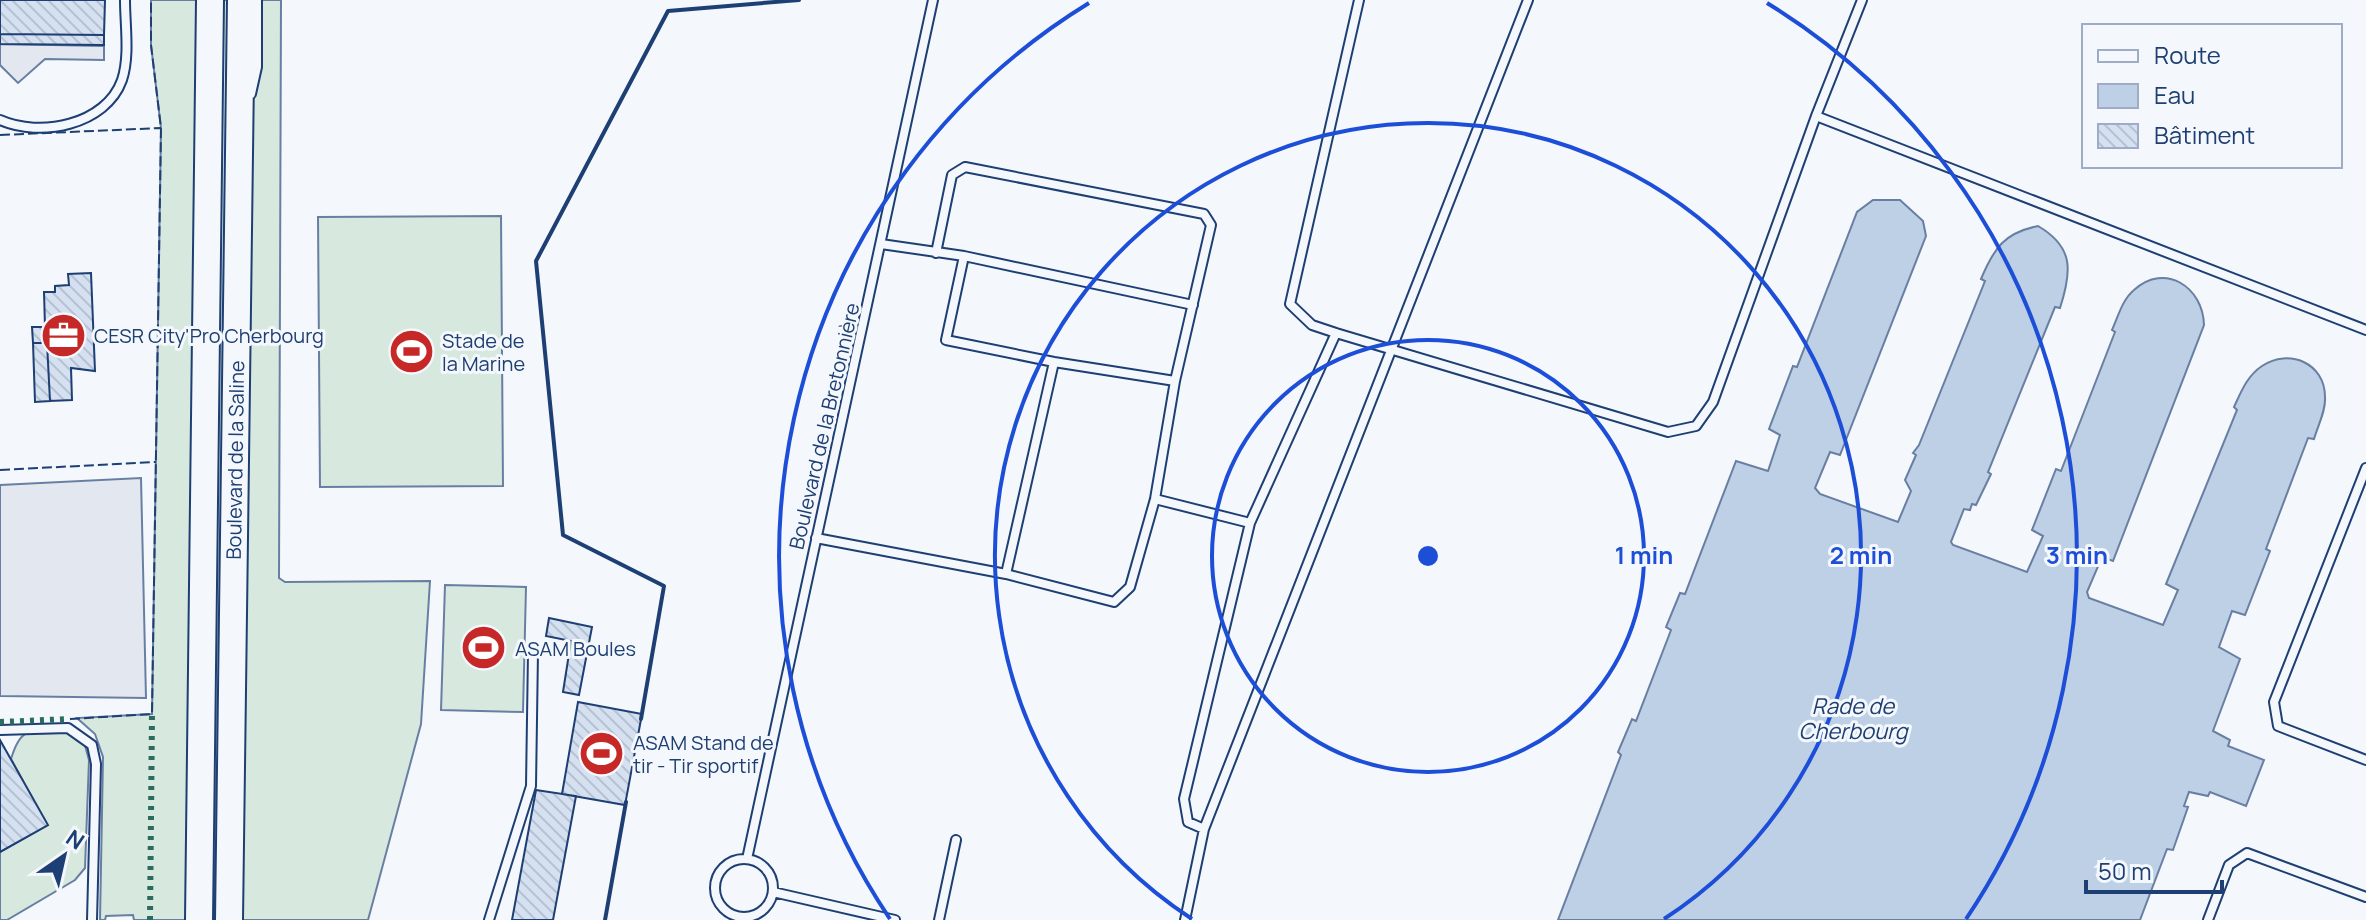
<svg xmlns="http://www.w3.org/2000/svg" width="2366" height="920" font-family="Manrope,sans-serif">
	<style>
		.grass { fill: #d7e8df; stroke: #687fa3; stroke-width: 2 }
		.parking { fill: #e3e8f0; stroke: #687fa3; stroke-width: 2 }
		.water { fill: #bed0e5; stroke: #687fa3; stroke-width: 2 }
		.building { fill: url(#building-back-hatch); stroke: #1d3f73; stroke-width: 2 }
		.lines { fill: none; stroke-linecap: round; stroke-linejoin: round }
		.lane-casing { stroke: #1d3f73; stroke-width: 12 }
		.primary-casing { stroke: #1d3f73; stroke-width: 30 }
		.lane { stroke: #f4f7fb; stroke-width: 8 }
		.primary { stroke: #f4f7fb; stroke-width: 26 }
		.hedge { stroke: #2c6c60; stroke-width: 6; stroke-dasharray: 4 6; stroke-linecap: butt }
		.fence { stroke: #1d3f73; stroke-width: 2; stroke-dasharray: 10 4; stroke-linecap: butt }
		.wall { stroke: #1d3f73; stroke-width: 4 }
		.ring { fill: none; stroke: #1d4ed8; stroke-width: 4 }
		.labels { text-anchor: middle; dominant-baseline: central; stroke-width: 6; stroke-linejoin: round; paint-order: stroke }
		.poi-label { font-size: 20px; fill: #1d3f73; stroke: #f4f7fb; text-anchor: start }
		.street-label { font-size: 20px; fill: #1d3f73; stroke: #f4f7fb }
		.water-label { font-size: 22px; font-style: italic; fill: #1d3f73; stroke: #f4f7fb }
		.centre { fill: #1d4ed8; stroke: #f4f7fb; stroke-width: 4 }
		.ring-label { font-size: 24px; text-anchor: middle; font-weight: bold; fill: #1d4ed8; stroke: #f4f7fb; stroke-width: 6; stroke-linejoin: round; paint-order: stroke }
	</style>
	<defs>
		<pattern id="building-back-hatch" width="6" height="6" patternUnits="userSpaceOnUse" patternTransform="scale(2)"><rect width="6" height="6" fill="#d5e0f0"/><path d="M-1 5l2 2M0 0l6 6M5-1l2 2" fill="none" stroke="#b6c1d1"/></pattern>
	</defs>
	<rect width="100%" height="100%" fill="#f4f7fb"/>
	<path class="grass" d="M151 0H281L279 578 285 582 430 581 421 724 368 920H134L133 915 106 916 105 920H100L103 757 95 734 77 718 152 714 161 128 151 45Z
		M501 216 503 486 320 487 318 217Z
		M445 585 526 587 523 712 441 710Z
		M67 732 84 742 89 760 85 868 75 880 7 920H0V852L47 825 11 759C22 722 32 733 67 732Z"/>
	<path class="parking" d="M0 44 104 46V60L45 59 18 83 0 65Z
		M141 478 146 698 0 696V485Z"/>
	<path class="water" d="M1873 200H1900L1923 221 1926 236 1840 455 1830 452 1815 488 1820 494 1898 522 1911 491 1905 480 1916 455 1913 453 1919 445 1985 281 1981 279C1994 248 2004 233 2038 226 2074 247 2072 271 2060 308L2055 307 1988 472 1991 474 1976 505 1972 504 1970 510 1964 509 1951 542 1953 545 2027 572 2043 536 2032 530 2056 469 2061 471 2115 332 2112 330C2118 317 2122 300 2134 290 2165 262 2203 287 2204 325L2113 561 2102 557 2087 592 2089 598 2163 625 2178 590 2166 584 2237 410 2234 407C2241 392 2247 376 2262 366 2289 348 2325 363 2325 397 2326 411 2318 425 2314 439L2308 438 2266 549 2270 551 2245 615 2232 611 2219 647 2240 659 2213 731 2230 740 2228 746 2264 760 2246 806 2210 792 2208 796 2189 792 2184 806 2188 807 2173 850 2167 849 2140 920H1558L1621 755 1618 752 1632 719 1636 721 1671 630 1666 627 1680 593 1685 594 1736 461 1768 471 1780 435 1769 429 1793 366 1797 367 1857 212Z"/>
	<path class="building" d="M0 0H105L104 35 0 34Z
		M0 34 104 35V45L0 44Z
		M91 273 95 371 71 368 72 400 50 401 47 343H33L32 327H45L44 292H55V286L69 285 68 274Z
		M33 343H47L50 401 35 402Z
		M549 618 592 627 579 695 563 692 571 641 546 636Z
		M578 702 642 714 625 805 562 794Z
		M0 740 48 825 0 852Z
		M536 790 576 796 553 920H512Z"/>
	<g class="lines">
		<defs>
			<path id="lane" d="M1359 0 1290 304 1312 325 1336 333 1668 432 1696 426 1713 402 1816 116 1862 0
				M251 94 257 67V0
				M1816 116 2366 330
				M0 120C40 138 106 125 122 80 130 56 125 25 125 0
				M881 244 964 256 1193 305
				M964 256 946 340 1054 362 1175 381
				M2366 468 2274 702 2278 726 2366 760
				M1155 499 1250 523
				M816 538 1006 574 1114 602 1130 587 1155 499 1175 381 1211 225 1204 214 965 167 952 175 936 253
				M1006 574 1054 362
				M0 730 68 728 92 745 96 764 92 920
				M1204 829 1188 822 1184 799 1250 523 1336 333
				M747 859 933 0
				M715 888a29 29 0 1 1 58 0a29 29 0 1 1-58 0Z
				M773 892 895 920
				M489 920 531 786 533 652
				M939 920 956 840
				M1185 920 1204 829 1528 0
				M2208 920 2229 865 2247 853 2366 897"/>
			<path id="primary" d="M199 920 210 0
				M229 920 241 0"/>
		</defs>
		<use href="#lane" class="lane-casing"/>
		<use href="#primary" class="primary-casing"/>
		<use href="#lane" class="lane"/>
		<use href="#primary" class="primary"/>
		<path class="hedge" d="M0 722 70 719
			M150 920 152 714"/>
		<path class="fence" d="M0 135 161 128
			M0 470 156 462
			M70 719 152 714 161 128 151 45V0"/>
		<path class="wall" d="M641 719 664 586 563 535 536 261 668 11 799 0
			M605 920 626 802"/>
	</g>
	<g class="ring">
		<circle cx="1428" cy="556" r="216"/>
		<path d="M1192 919A433 433 0 1 1 1664 919"/>
		<path d="M890 919A649 649 0 0 1 1089 3M1767 3A649 649 0 0 1 1966 919"/>
	</g>
	<defs>
		<symbol id="office-disc" viewBox="-11 -11 22 22"><circle r="9.5" fill="#c62828" stroke="#f4f7fb"/><path d="M-6-3h4V-5.5h4V-3h4V5H-6ZM-1-4.5V-3h2v-1.5ZM-6 0V1H6V0Z" fill="#fff"/></symbol>
		<symbol id="stadium-disc" viewBox="-11 -11 22 22"><circle r="9.5" fill="#c62828" stroke="#f4f7fb"/><path d="M0-5a6.5 5 0 1 0 0 10a6.5 5 0 1 0 0-10ZM-3.5-1.8h7v3.6h-7Z" fill="#fff"/></symbol>
	</defs>
	<g fill-rule="evenodd">
		<use href="#office-disc" x="38" y="310" width="51" height="51"/>
		<use href="#stadium-disc" x="386" y="326" width="51" height="51"/>
		<use href="#stadium-disc" x="458" y="622" width="51" height="51"/>
		<use href="#stadium-disc" x="576" y="728" width="51" height="51"/>
	</g>
	<g class="labels">
		<g class="poi-label">
			<text x="94" y="335">CESR City'Pro Cherbourg</text>
			<text x="442" y="340">Stade de<tspan x="442" dy="23">la Marine</tspan></text>
			<text x="515" y="648">ASAM Boules</text>
			<text x="633" y="742">ASAM Stand de<tspan x="633" dy="23">tir - Tir sportif</tspan></text>
		</g>
		<g class="street-label">
			<text transform="translate(824 426) rotate(-77)">Boulevard de la Bretonnière</text>
			<text transform="translate(235 460) rotate(-89)">Boulevard de la Saline</text>
		</g>
		<g class="water-label">
			<text x="1853" y="706">Rade de<tspan x="1853" dy="25">Cherbourg</tspan></text>
		</g>
	</g>
	<circle cx="1428" cy="556" r="12" class="centre"/>
	<g class="ring-label">
		<text x="1644" y="564">1 min</text>
		<text x="1861" y="564">2 min</text>
		<text x="2077" y="564">3 min</text>
	</g>
	<rect x="2082" y="24" width="260" height="144" fill="#f4f7fb" stroke="#9eadc5" stroke-width="2"/>
	<rect x="2098" y="50" width="40" height="12" fill="#f4f7fb" stroke="#9eadc5" stroke-width="2"/>
	<text x="2154" y="64" font-size="24" fill="#1d3f73">Route</text>
	<rect x="2098" y="84" width="40" height="24" fill="#bed0e5" stroke="#9eadc5" stroke-width="2"/>
	<text x="2154" y="104" font-size="24" fill="#1d3f73">Eau</text>
	<rect x="2098" y="124" width="40" height="24" fill="url(#building-back-hatch)" stroke="#9eadc5" stroke-width="2"/>
	<text x="2154" y="144" font-size="24" fill="#1d3f73">Bâtiment</text>
	<g transform="translate(64 856) rotate(34)" stroke="#f4f7fb" stroke-width="6" paint-order="stroke">
	<path d="M0-6L14 30L0 20L-14 30Z" fill="#1d3f73"/>
	<text y="-12" font-size="22" font-weight="bold" text-anchor="middle" fill="#1d3f73">N</text>
	</g>
	<path d="M2086 880v12h136v-12" fill="none" stroke="#1d3f73" stroke-width="4"/>
	<text x="2098" y="880" font-size="24" fill="#1d3f73" stroke="#f4f7fb" stroke-width="6" paint-order="stroke">50 m</text>
</svg>
